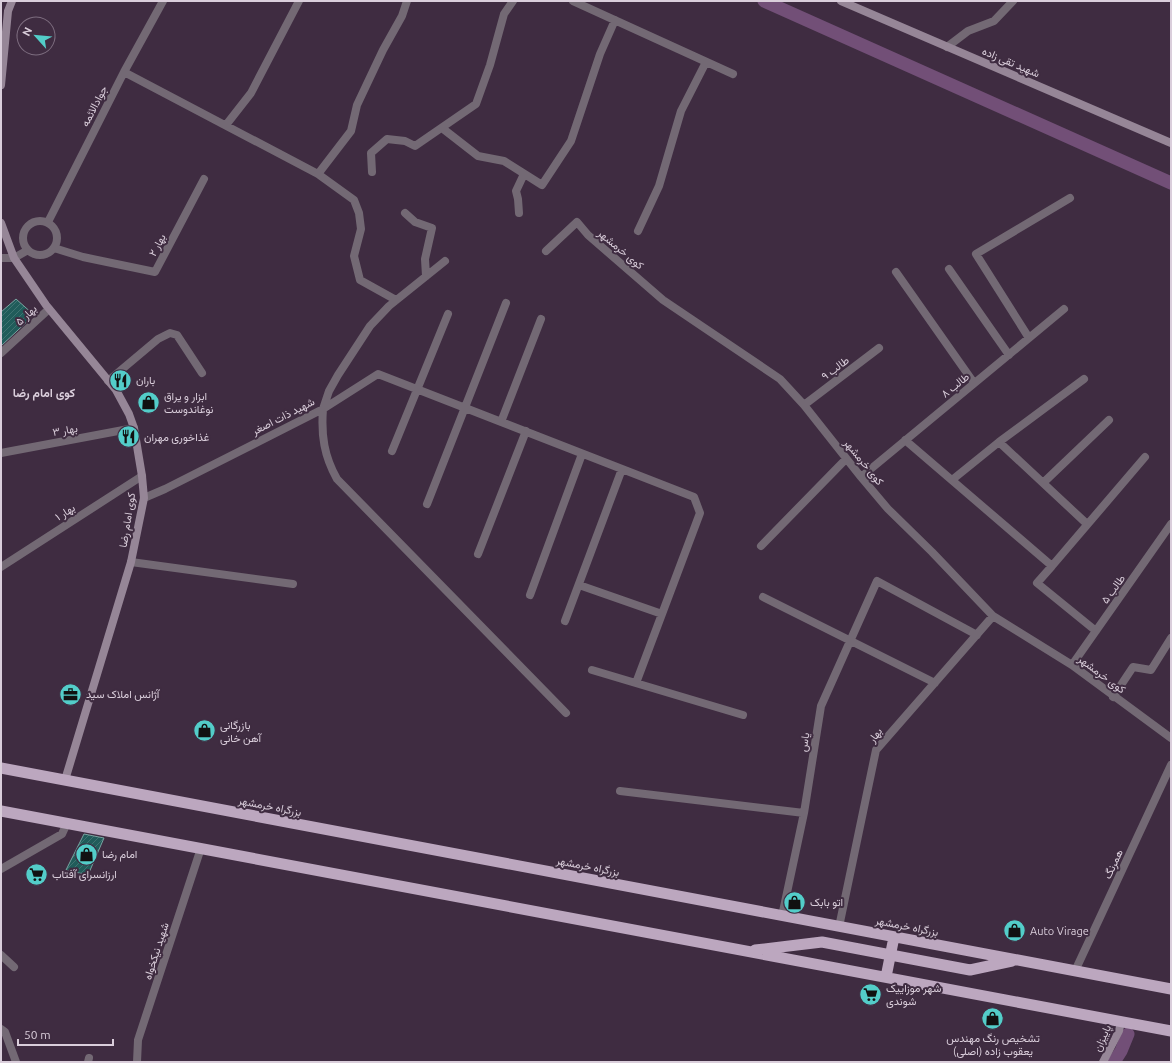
<svg xmlns="http://www.w3.org/2000/svg" width="1172" height="1063" font-family="Ubuntu,Vazirmatn,sans-serif">
	<style>
		.lines { fill: none; stroke-linecap: round; stroke-linejoin: round }
		.canal { stroke: #724f77; stroke-width: 13 }
		.building { fill: url(#building-hatch); stroke: #7aa2a0 }
		.minor { stroke: #736974; stroke-width: 8 }
		.secondary { stroke: #968697; stroke-width: 8 }
		.trunk { stroke: #bca7bf; stroke-width: 11 }
		.labels { text-anchor: middle; dominant-baseline: central; stroke-width: 4; stroke-linejoin: round; paint-order: stroke }
		.street-label { font-size: 11px; fill: #dacedb; stroke: #3f2c41 }
		.poi-label { font-size: 11px; fill: #dacedb; stroke: #3f2c41; text-anchor: start }
		.neighbourhood-label { font-size: 12px; font-weight: bold; fill: #dacedb; stroke: #3f2c41 }
	</style>
	<defs>
		<pattern id="building-hatch" width="6" height="6" patternUnits="userSpaceOnUse"><rect width="6" height="6" fill="#205c5a"/><path d="M-1 1l2-2M0 6l6-6M5 7l2-2" fill="none" stroke="#407271"/></pattern>
	</defs>
	<rect width="100%" height="100%" fill="#3f2c41"/>
	<g class="lines">
		<path class="canal" d="M764 1 1171 183
			M1114 1062 1121 1051 1128 1034"/>
	</g>
	<path class="building" d="M16 299 34 315 1 346V312Z
		M84 834 104 838 88 875 66 870Z"/>
	<g class="lines">
		<path class="minor" d="M573 1 733 74
			M947 47 968 31 994 21 1013 1
			M124 72 318 174 354 200 359 213 361 229 354 256 360 280 396 300
			M226 125 251 93 299 1
			M442 128 478 156 504 161 542 185 571 141 600 54 615 20
			M372 172 371 153 387 139 405 141 415 146 476 104 490 65 504 14 513 1
			M318 174 351 131 357 105 383 50 402 16 407 1
			M405 213 415 222 432 228 425 259 426 276
			M519 213 518 199 516 191 524 174
			M23 238a17 17 0 1 1 34 0a17 17 0 1 1-34 0Z
			M48 222 124 72 163 1
			M638 231 659 186 681 111 706 62
			M54 248 83 257 155 272 204 179
			M546 251 577 222 588 235 663 300 780 379 804 405 861 477 888 509 932 552 993 616 1072 665 1171 738
			M1 258H14L28 250
			M949 269 1009 355
			M896 272 974 383
			M1029 338 976 254 1070 198
			M1 353 49 309
			M108 381 158 339 170 333 177 335 202 373
			M804 405 879 348
			M501 422 541 319
			M905 440 1052 566 1037 583 1096 631
			M999 442 1087 524
			M392 451 448 314
			M1 453 134 428
			M861 477 1064 309
			M952 480 999 442 1084 379
			M1043 483 1109 420
			M144 498 165 489 323 409 329 391 338 375 370 326 389 306 445 261
			M427 504 506 303
			M761 546 846 459
			M478 554 526 431
			M131 562 293 584
			M1052 566 1145 457
			M1 567 142 476
			M579 585 662 614
			M530 595 582 454
			M763 597 935 683
			M565 621 622 469
			M1072 665 1171 524
			M592 670 743 715
			M1113 697 1133 667 1151 670 1171 638
			M566 713 337 479C324 456 321 435 323 409L378 374 694 497 700 513 636 683
			M620 791 804 813
			M1 869 62 834 67 823
			M782 916 804 813 821 706 877 581 977 635
			M839 927 876 750 993 616
			M1 955 14 967
			M1075 971 1171 765
			M1 1029 5 1032 16 1062
			M88 1062 89 1058
			M137 1062 138 1040 201 848"/>
		<path class="secondary" d="M841 1 1171 143
			M1 85 8 11 12 1
			M1 223 14 258 46 305 116 390 129 414 134 428 142 476 144 498 131 562 65 780
			M1103 1062 1119 1031 1121 1022"/>
		<path class="trunk" d="M1 768 1171 989
			M1 811 1171 1031
			M755 950 822 942 970 970 1012 961
			M886 977 894 937"/>
	</g>
	<defs>
		<symbol id="restaurant-disc" viewBox="-11 -11 22 22"><circle r="9.5" fill="#53cdc9" stroke="#3f2c41"/><path d="M-5-6h1v4h1v-4h1v4h1v-4h1v5L-1.5 .5V6h-2V.5L-5-1ZM5-6V6H3V1.5H1.5Q1.5-4 5-6Z" fill="#111"/></symbol>
		<symbol id="shop-disc" viewBox="-11 -11 22 22"><circle r="9.5" fill="#53cdc9" stroke="#3f2c41"/><path d="M-5-2.5h2.3a2.7 3.5 0 0 1 5.4 0H5L5.5 6h-11ZM-1.5-2.5h3a1.5 2.3 0 0 0-3 0Z" fill="#111"/></symbol>
		<symbol id="office-disc" viewBox="-11 -11 22 22"><circle r="9.5" fill="#53cdc9" stroke="#3f2c41"/><path d="M-6-3h4V-5.5h4V-3h4V5H-6ZM-1-4.5V-3h2v-1.5ZM-6 0V1H6V0Z" fill="#111"/></symbol>
		<symbol id="supermarket-disc" viewBox="-11 -11 22 22"><circle r="9.5" fill="#53cdc9" stroke="#3f2c41"/><path d="M-6-5.5h2.5l.6 2H6L4.5 2H-2.5L-4.4-4H-6ZM-1.5 3.2a1.3 1.3 0 1 0 .1 0ZM3 3.2a1.3 1.3 0 1 0 .1 0Z" fill="#111"/></symbol>
	</defs>
	<g fill-rule="evenodd">
		<use href="#restaurant-disc" x="108" y="368" width="25" height="25"/>
		<use href="#shop-disc" x="136" y="390" width="25" height="25"/>
		<use href="#restaurant-disc" x="116" y="424" width="25" height="25"/>
		<use href="#office-disc" x="58" y="682" width="25" height="25"/>
		<use href="#shop-disc" x="192" y="718" width="25" height="25"/>
		<use href="#shop-disc" x="74" y="842" width="25" height="25"/>
		<use href="#supermarket-disc" x="24" y="862" width="25" height="25"/>
		<use href="#shop-disc" x="782" y="890" width="25" height="25"/>
		<use href="#shop-disc" x="1002" y="918" width="25" height="25"/>
		<use href="#supermarket-disc" x="858" y="982" width="25" height="25"/>
		<use href="#shop-disc" x="980" y="1006" width="25" height="25"/>
	</g>
	<g class="labels">
		<g class="street-label">
			<text transform="translate(1011 62) rotate(23)">شهید تقی زاده</text>
			<text transform="translate(94 106) rotate(-63)">جوادالائمه</text>
			<text transform="translate(157 245) rotate(-62)">بهار ۲</text>
			<text transform="translate(621 249) rotate(40)">کوی خرمشهر</text>
			<text transform="translate(26 315) rotate(-43)">بهار ۵</text>
			<text transform="translate(835 368) rotate(-37)">طالب ۹</text>
			<text transform="translate(955 385) rotate(-39)">طالب ۸</text>
			<text transform="translate(283 416) rotate(-27)">شهید ذات اصغر</text>
			<text transform="translate(65 430) rotate(-10)">بهار ۳</text>
			<text transform="translate(864 462) rotate(51)">کوی خرمشهر</text>
			<text transform="translate(65 512) rotate(-33)">بهار ۱</text>
			<text transform="translate(127 520) rotate(-81)">کوی امام رضا</text>
			<text transform="translate(1113 589) rotate(-54)">طالب ۵</text>
			<text transform="translate(1102 674) rotate(37)">کوی خرمشهر</text>
			<text transform="translate(875 735) rotate(-53)">بهار</text>
			<text transform="translate(804 742) rotate(-81)">یاس</text>
			<text transform="translate(270 806) rotate(11)">بزرگراه خرمشهر</text>
			<text transform="translate(1113 864) rotate(-65)">همرنگ</text>
			<text transform="translate(588 866) rotate(11)">بزرگراه خرمشهر</text>
			<text transform="translate(907 926) rotate(11)">بزرگراه خرمشهر</text>
			<text transform="translate(156 951) rotate(-72)">شهید نیکخواه</text>
			<text transform="translate(1102 1038) rotate(-66)">پاییزان</text>
		</g>
		<g class="poi-label">
			<text x="136" y="380">باران</text>
			<text x="164" y="396">ابزار و یراق<tspan x="164" dy="13">نوغاندوست</tspan></text>
			<text x="144" y="437">غذاخوری مهران</text>
			<text x="86" y="694">آژانس املاک سید</text>
			<text x="220" y="725">بازرگانی<tspan x="220" dy="13">آهن خانی</tspan></text>
			<text x="102" y="854">امام رضا</text>
			<text x="52" y="874">ارزانسرای آفتاب</text>
			<text x="810" y="902">اتو بابک</text>
			<text x="1030" y="931">Auto Virage</text>
			<text x="886" y="988">شهر موزاییک<tspan x="886" dy="13">شوندی</tspan></text>
			<text x="993" y="1038" text-anchor="middle">تشخیص رنگ مهندس<tspan x="993" dy="13">یعقوب زاده (اصلی)</tspan></text>
		</g>
		<g class="neighbourhood-label">
			<text x="44" y="392">کوی امام رضا</text>
		</g>
	</g>
	<rect width="1172" height="1063" fill="none" stroke="#dacedb" stroke-width="4"/>
	<g transform="translate(36 36) rotate(297)"><circle r="19" fill="#3f2c41" stroke="#7d6d7f"/>
	<path d="M0-3L7 15L0 10L-7 15Z" fill="#53cdc9"/>
	<text y="-6" font-size="11" font-weight="bold" text-anchor="middle" fill="#dacedb">N</text>
	</g>
	<path d="M18 1039v6h95v-6" fill="none" stroke="#dacedb" stroke-width="2"/>
	<text x="24" y="1039" font-size="12" fill="#dacedb" stroke="#3f2c41" stroke-width="3" paint-order="stroke">50 m</text>
</svg>
